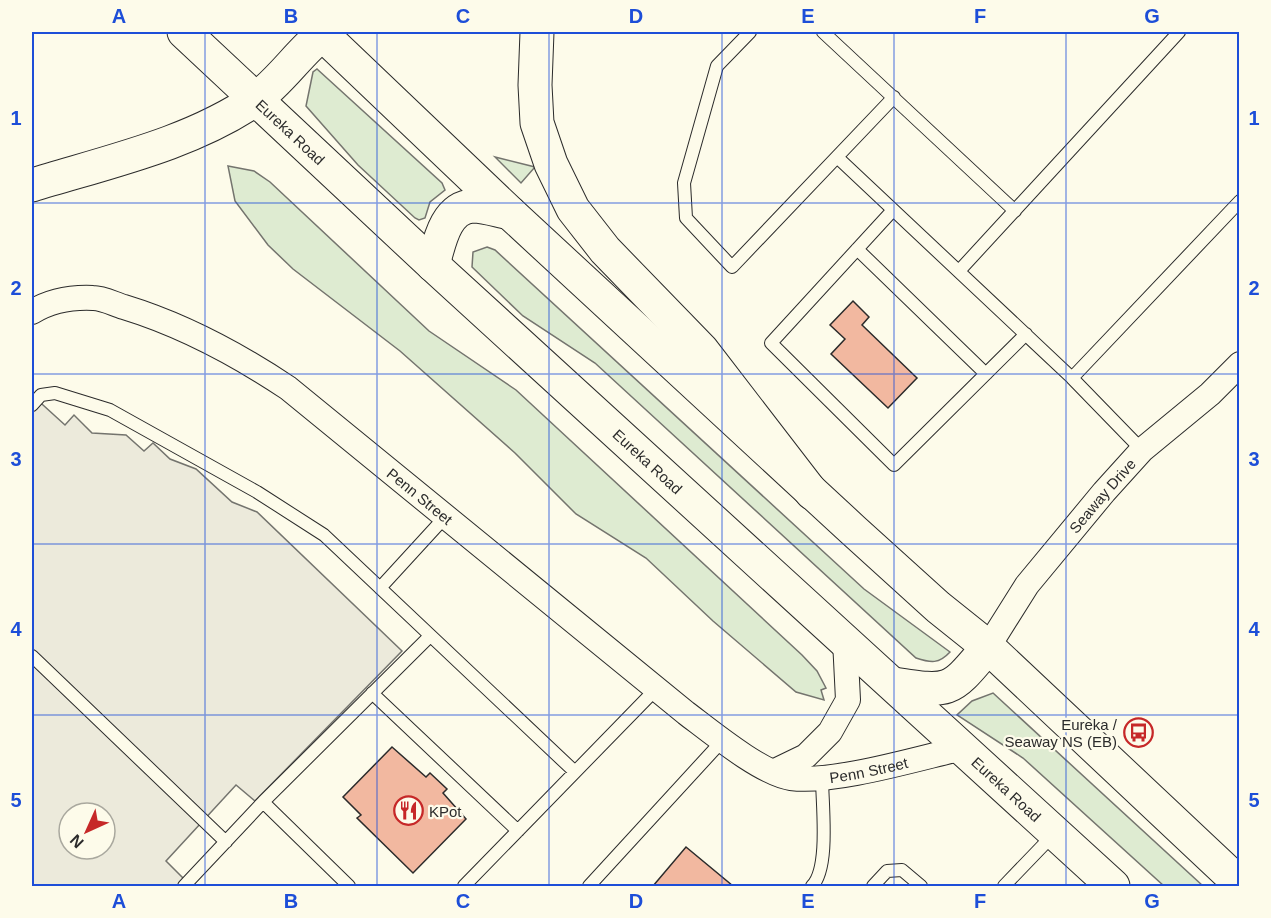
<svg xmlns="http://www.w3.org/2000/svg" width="1271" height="918" font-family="Arial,sans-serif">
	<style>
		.green { fill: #deebd1; stroke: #74746e; stroke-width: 1.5 }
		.parking { fill: #eceadb; stroke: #74746e; stroke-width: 1.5; fill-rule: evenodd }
		.building { fill: #f2b8a0; stroke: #2b2b2b; stroke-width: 1.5 }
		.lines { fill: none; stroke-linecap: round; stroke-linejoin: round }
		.lane-casing { stroke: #2b2b2b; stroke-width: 14 }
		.street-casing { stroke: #2b2b2b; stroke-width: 26 }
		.secondary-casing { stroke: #2b2b2b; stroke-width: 35 }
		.highway-casing { stroke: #2b2b2b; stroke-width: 35 }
		.lane { stroke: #fdfbea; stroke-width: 12 }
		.street { stroke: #fdfbea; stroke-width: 24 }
		.secondary { stroke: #fdfbea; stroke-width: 33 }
		.highway { stroke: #fdfbea; stroke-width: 33 }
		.grid { fill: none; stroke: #1d4ed8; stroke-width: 1.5; stroke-opacity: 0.55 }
		.labels { text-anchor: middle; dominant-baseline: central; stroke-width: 4.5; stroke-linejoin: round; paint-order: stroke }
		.street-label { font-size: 15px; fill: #2b2b2b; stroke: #fdfbea }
		.poi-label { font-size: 15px; fill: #2b2b2b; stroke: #fdfbea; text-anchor: end }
		.neatline { fill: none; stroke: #1d4ed8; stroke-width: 2 }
		.grid-label { font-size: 20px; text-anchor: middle; font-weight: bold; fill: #1d4ed8 }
	</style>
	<rect width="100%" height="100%" fill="#fdfbea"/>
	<path class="green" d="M317 69 442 183 445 190 430 202 425 218 419 220 415 218 358 165 306 106 313 72Z
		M495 157 535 167 521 183Z
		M228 166 254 171 270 182 429 331 516 390 802 655 817 671 826 688 821 690 824 700 796 692 713 621 646 558 576 514 515 453 400 351 293 269 268 245 235 201Z
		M487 247 495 250 864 589 950 652C939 664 931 663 916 658L595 363 523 316 472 267 473 252Z
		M993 693 1203 886H1164L1023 758 957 715 972 701Z"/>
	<path class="parking" d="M32 395 65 425 74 415 92 433 126 435 144 451 153 443 170 459 196 469 232 502 257 512 402 651 255 801 236 785 166 861 184 879 177 886H32ZM69 813H105V849H69Z"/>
	<path class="building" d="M853 301 869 317 862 325 917 378 888 408 831 354 845 339 830 325Z
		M392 747 426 777 430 773 447 789 443 793 466 819 413 873 357 818 361 815 343 797Z
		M686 847 733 886H653Z"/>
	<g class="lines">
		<defs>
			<path id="lane" d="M750 32 717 66 684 183 686 218 732 267 894 97
				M823 32 1015 211
				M837 157 1072 378 1142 450
				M893 210 771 343 894 465 1026 334
				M857 249 986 374
				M959 271 1179 32
				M1072 378 1240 201
				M32 405 41 395 55 393 110 410 257 492 324 535 575 772
				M380 588 446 516
				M32 656 226 842
				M372 693 518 831
				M263 802 429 637
				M184 886 263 802 349 886
				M464 886 656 689
				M589 886 723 740
				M812 886C830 868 822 804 822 777
				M873 886 887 871 902 870 921 886
				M1004 886 1054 834"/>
			<g id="street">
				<path id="s1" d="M32 312C50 301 71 297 93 298 103 298 114 304 124 307 183 325 237 354 288 388L686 713C710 731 762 774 791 778 833 784 919 758 963 748"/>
				<path id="s2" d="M988 647 1027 585 1104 492 1142 450 1210 394 1240 364"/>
				<path d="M775 771 806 756 830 732 848 700 845 640"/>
			</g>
			<g id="secondary">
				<path id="s3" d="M184 32 433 265 1113 886"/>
				<path d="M320 32 510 213 853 530 938 607 988 647 1240 884"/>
				<path d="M433 265C439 244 445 207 473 206 485 206 499 211 510 213"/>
				<path d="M893 684C952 693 950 692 988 647"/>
			</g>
			<path id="highway" d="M537 32 535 85 537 123 551 164 573 209 605 250 702 350 812 493
				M32 185C107 162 191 144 256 99 282 80 300 51 325 32"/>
		</defs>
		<use href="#lane" class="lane-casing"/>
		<use href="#street" class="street-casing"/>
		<use href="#secondary" class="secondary-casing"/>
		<use href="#highway" class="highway-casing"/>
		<use href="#lane" class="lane"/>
		<use href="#street" class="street"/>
		<use href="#secondary" class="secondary"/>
		<use href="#highway" class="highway"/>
	</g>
	<path class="grid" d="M205 32V886M377 32V886M549 32V886M722 32V886M894 32V886M1066 32V886M32 203H1240M32 374H1240M32 544H1240M32 715H1240"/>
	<defs>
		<symbol id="bus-ring" viewBox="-11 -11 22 22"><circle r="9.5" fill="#fdfbea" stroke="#c62828" stroke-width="1.5"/><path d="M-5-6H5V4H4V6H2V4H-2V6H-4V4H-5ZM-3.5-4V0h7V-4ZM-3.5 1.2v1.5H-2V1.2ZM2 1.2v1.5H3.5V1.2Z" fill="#c62828"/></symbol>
		<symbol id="restaurant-ring" viewBox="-11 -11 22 22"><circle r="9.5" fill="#fdfbea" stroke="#c62828" stroke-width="1.5"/><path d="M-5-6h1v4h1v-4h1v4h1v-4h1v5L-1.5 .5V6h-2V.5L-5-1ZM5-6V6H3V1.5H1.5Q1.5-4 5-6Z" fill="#c62828"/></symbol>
	</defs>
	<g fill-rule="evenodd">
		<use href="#bus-ring" x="1122" y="716" width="33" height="33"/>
		<use href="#restaurant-ring" x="392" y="794" width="33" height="33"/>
	</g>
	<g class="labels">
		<g class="street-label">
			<text stroke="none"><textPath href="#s3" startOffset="146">Eureka Road</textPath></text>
			<text stroke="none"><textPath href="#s3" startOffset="632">Eureka Road</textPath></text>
			<text stroke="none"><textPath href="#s1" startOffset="450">Penn Street</textPath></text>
			<text stroke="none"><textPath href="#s2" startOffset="190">Seaway Drive</textPath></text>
			<text stroke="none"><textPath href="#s1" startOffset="996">Penn Street</textPath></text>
			<text stroke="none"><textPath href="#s3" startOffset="1118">Eureka Road</textPath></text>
		</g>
		<g class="poi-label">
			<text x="1117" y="724">Eureka /<tspan x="1117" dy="17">Seaway NS (EB)</tspan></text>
			<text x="429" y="811" text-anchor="start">KPot</text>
		</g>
	</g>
	<rect width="1271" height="918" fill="none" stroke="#fdfbea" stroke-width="66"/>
	<g transform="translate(87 831) rotate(225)"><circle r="28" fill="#fdfbea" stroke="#a9a89e" stroke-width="1.5"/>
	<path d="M0-4.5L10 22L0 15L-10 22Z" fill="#c62828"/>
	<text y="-9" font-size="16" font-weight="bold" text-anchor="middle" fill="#2b2b2b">N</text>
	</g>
	<rect x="33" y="33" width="1205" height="852" class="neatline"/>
	<g class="grid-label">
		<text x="119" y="23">A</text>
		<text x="291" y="23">B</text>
		<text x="463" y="23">C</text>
		<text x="636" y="23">D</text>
		<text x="808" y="23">E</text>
		<text x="980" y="23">F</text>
		<text x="1152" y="23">G</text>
		<text x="16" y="125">1</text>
		<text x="1254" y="125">1</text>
		<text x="16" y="295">2</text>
		<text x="1254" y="295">2</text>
		<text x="16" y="466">3</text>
		<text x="1254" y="466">3</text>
		<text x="16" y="636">4</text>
		<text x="1254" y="636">4</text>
		<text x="16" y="807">5</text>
		<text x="1254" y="807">5</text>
		<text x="119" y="908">A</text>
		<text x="291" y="908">B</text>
		<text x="463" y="908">C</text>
		<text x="636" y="908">D</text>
		<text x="808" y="908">E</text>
		<text x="980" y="908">F</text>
		<text x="1152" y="908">G</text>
	</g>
</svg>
